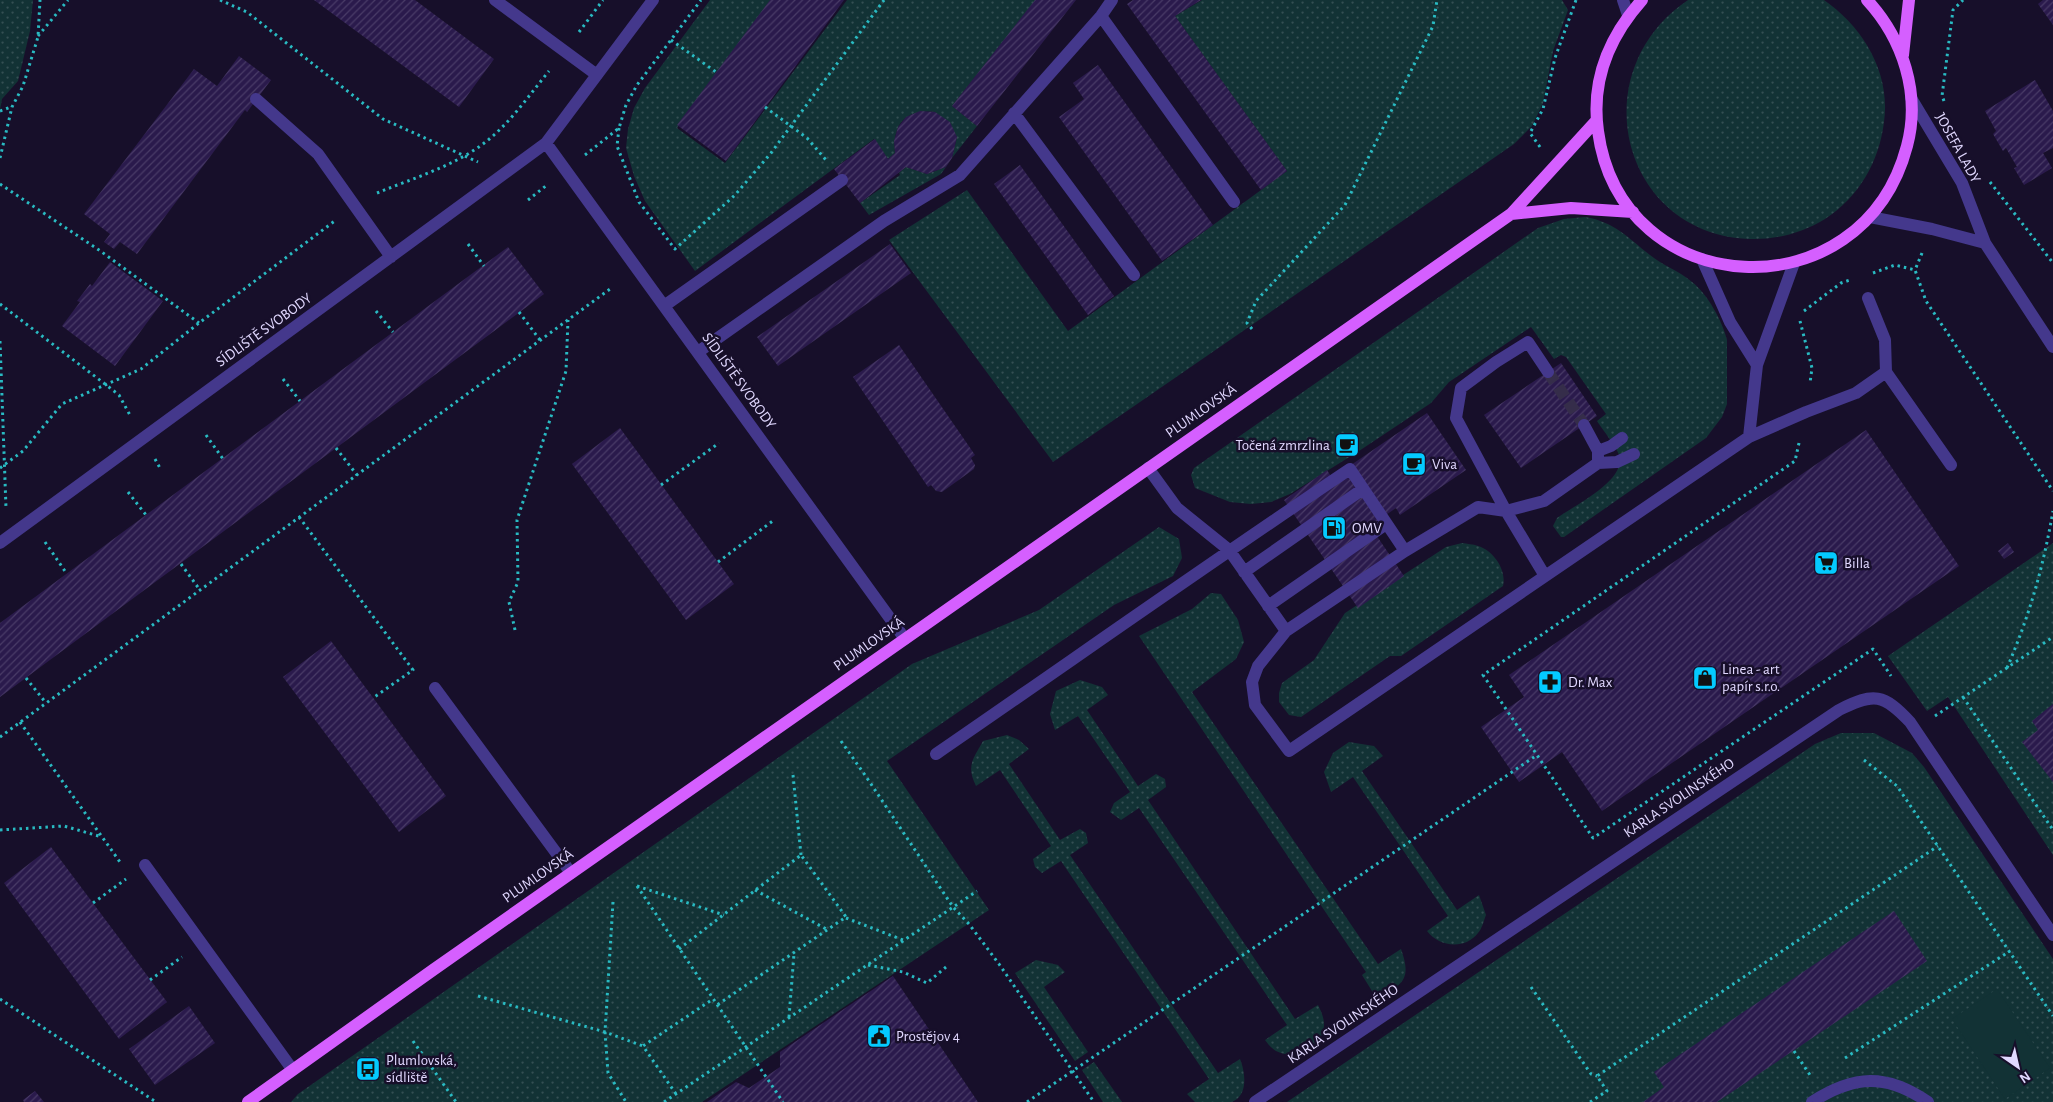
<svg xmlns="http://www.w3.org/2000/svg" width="2053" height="1102" font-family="'Alegreya Sans',sans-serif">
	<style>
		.grass { fill: url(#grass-dots) }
		.pitch { fill: #123235 }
		.building { fill: url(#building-hatch) }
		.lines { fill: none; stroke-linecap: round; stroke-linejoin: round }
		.minor-tunnel { stroke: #352d4a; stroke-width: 12; stroke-dasharray: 12 6; stroke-linecap: butt }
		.path { stroke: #29bac2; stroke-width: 3; stroke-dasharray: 2.5 4; stroke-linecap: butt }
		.minor { stroke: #44388c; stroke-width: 12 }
		.major { stroke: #d55fff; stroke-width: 12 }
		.labels { text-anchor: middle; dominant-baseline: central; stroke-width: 5; stroke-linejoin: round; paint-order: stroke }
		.street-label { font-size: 15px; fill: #e1d8ff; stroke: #170f2a }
		.poi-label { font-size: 15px; fill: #e1d8ff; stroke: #170f2a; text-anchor: start }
	</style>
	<defs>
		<pattern id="grass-dots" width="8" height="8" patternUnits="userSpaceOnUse" patternTransform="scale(1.25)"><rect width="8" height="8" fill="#123235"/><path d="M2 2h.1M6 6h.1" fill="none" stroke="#344f53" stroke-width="1.8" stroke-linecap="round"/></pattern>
		<pattern id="building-hatch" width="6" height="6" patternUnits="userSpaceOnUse" patternTransform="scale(1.25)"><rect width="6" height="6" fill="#2a1a4c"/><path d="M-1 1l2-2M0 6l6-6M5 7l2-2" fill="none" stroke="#493b67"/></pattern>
	</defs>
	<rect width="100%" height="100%" fill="#170f2a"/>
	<path class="grass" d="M0 0H33L30 31 18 81 2 99 0 110Z
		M710 0H771L677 128 725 163 847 0H1036L952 106 977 126 952 158 957 137 935 112C906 109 892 124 895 153L888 159 874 139 695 271 645 201 634 176 626 148 628 129 634 108 645 88Z
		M1202 0H1562L1568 10 1553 51 1543 103 1532 126 1514 144 1053 462 889 240 967 190 1068 331 1287 171 1175 16Z
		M1688 0H1824C1863 27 1891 73 1884 122 1879 162 1859 197 1825 219 1802 233 1776 240 1749 239 1620 233 1582 71 1688 0Z
		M906 167 927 174 946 167 941 174 869 215 860 203 900 175 899 173Z
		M1585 217C1615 222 1628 238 1650 255 1663 266 1680 271 1692 282 1707 293 1723 322 1727 340V404L1722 417 1706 438 1564 537H1561L1553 526 1557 518C1575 505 1622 483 1620 458 1619 450 1602 429 1597 421L1606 414 1566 357 1561 355 1554 359 1531 327 1449 382 1431 403 1359 451 1290 494 1271 502 1251 504 1230 502 1195 488 1191 475 1194 468 1538 228 1564 219Z
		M1159 527 1179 539 1182 558 1173 576 1114 605 887 761 989 910 702 1102H291L298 1094 912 664 1039 610Z
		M1462 543C1467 544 1473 544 1478 546 1493 550 1507 570 1503 586L1401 656H1390L1301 717 1289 715 1279 702V693L1282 683 1314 660 1345 613 1446 547Z
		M2053 543V855L1948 697 1927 711 1888 656Z
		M1211 593 1221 594 1238 620 1244 642 1236 659 1192 692 1378 964 1401 949C1412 980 1403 984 1377 999L1362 975 1366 972 1139 636 1192 609Z
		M1080 680 1102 687 1108 695 1087 710 1138 786 1156 774 1165 779 1166 787 1148 800 1295 1019 1318 1005C1322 1013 1326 1022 1323 1031 1318 1051 1294 1060 1276 1051 1272 1049 1268 1044 1265 1040L1287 1025 1139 808 1121 820 1110 812 1114 803 1130 792 1078 716 1055 730 1050 714 1056 691Z
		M1841 733H1874L1912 753 1924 767 2053 959V1102H1287L1815 744Z
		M1007 735 1019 740 1029 749 1009 764 1060 840 1080 829 1086 833 1088 843 1070 855 1218 1073 1240 1059C1245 1071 1249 1095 1232 1102 1224 1102 1204 1102 1195 1102L1187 1094 1209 1079 1061 861 1042 873 1035 867 1033 859 1051 846 1000 770 976 786C966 766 973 759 983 741Z
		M1349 742 1374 746 1383 756 1362 771 1457 910 1479 895 1486 915C1484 920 1482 929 1478 933 1465 950 1439 947 1427 931L1448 916 1353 777 1331 792 1324 772 1333 753Z
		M1036 960 1058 965 1065 972 1044 987 1088 1052 1075 1061 1015 973Z
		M1094 1062 1122 1102H1103L1082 1070Z"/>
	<path class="pitch" d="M1997 989 2050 1068 2005 1099 1952 1019Z"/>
	<path class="building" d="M314 0H415L494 59 459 107Z
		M770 0H844L726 161 677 125Z
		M1035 0H1076L977 126 952 106Z
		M1133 0H1201L1175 16 1287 171 1261 190 1127 4Z
		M2043 0H2053V25L2038 4Z
		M239 56 271 80 247 112 245 110 137 254 120 242 114 249 104 242 110 234 84 214 194 69 217 86Z
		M1098 65 1213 225 1162 261 1059 117 1084 99 1073 83Z
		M2035 80 2053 111V148L2043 153 2052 168 2024 185 2014 168 2017 167 2006 148 2003 151 1993 134 1996 131 1985 111Z
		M920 111 935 112 950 122 957 137 952 158 946 167 927 174 906 167 860 203 834 169 875 139 888 159 895 153 894 141 898 127 906 117Z
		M1020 165 1114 296 1088 315 994 184Z
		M890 244 911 273 778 366 757 337Z
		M508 247 544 294 0 697V623Z
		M110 262 163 301 115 366 62 326 80 302 77 301 90 284 92 286Z
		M899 345 975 455 971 458 975 465 974 469 942 492 936 491 931 485 928 487 853 377Z
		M1561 363 1597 416 1521 468 1484 415Z
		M1427 413 1466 470 1400 515 1396 508 1370 526 1404 576 1358 608 1284 500 1327 470 1332 478Z
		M620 428 734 584 686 620 572 464Z
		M1866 430 1959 566 1602 811 1562 752 1519 782 1481 727 1524 697 1509 675Z
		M1347 438 1355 443 1347 453 1340 447Z
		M2008 543 2014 552 2004 559 1998 551Z
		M331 641 446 796 399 832 283 677Z
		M2053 704V782L2022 742 2038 730 2032 721Z
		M51 847 167 1002 119 1039 4 883Z
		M1894 911 1927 961 1717 1102H1643L1664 1087 1654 1072Z
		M893 976 978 1102H707L736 1082 749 1088 780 1067V1052Z
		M189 1006 215 1043 155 1085 129 1049Z
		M35 1091 44 1102H24L23 1100Z"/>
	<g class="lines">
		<path class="minor-tunnel" d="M1548 372 1584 425"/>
		<path class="path" d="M220 0 247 12 383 119 478 162
			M579 32 603 0
			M38 36 68 0
			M671 40 716 72
			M1944 101 1942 96 1953 10 1963 0
			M765 107 807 138 826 160
			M0 111 11 107
			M619 128 617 146 639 202 675 249 735 195 771 153 884 0
			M1540 147 1530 133 1543 109 1555 58 1576 0
			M585 155 619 128 626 105 637 85 701 0
			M0 158 12 107 23 86 38 37 40 0
			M1990 182 2053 263
			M0 184 99 250 199 323
			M377 193C416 177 462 164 494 135 515 116 531 93 549 71
			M528 200 547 185
			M468 244 484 266
			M1922 253 1915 270 1926 301 2053 491
			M1873 273 1895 265 1915 270
			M0 304 105 384 119 395 131 417
			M376 311 393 332
			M1804 311 1841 283 1850 280
			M519 312 540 340
			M1800 321 1812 368 1810 383
			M1252 329 1247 323 1256 301 1345 205 1433 26 1437 0
			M0 341 6 508
			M283 379 300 401
			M206 435 223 459
			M1799 443 1795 461 1483 675 1593 838 1873 649 1891 676
			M336 448 357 475
			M155 459 160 468
			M0 468 23 451 62 404 141 369 199 323 336 220
			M661 485 719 443
			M128 492 146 515
			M299 517 413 670 373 698
			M45 542 67 574
			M718 562 774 520
			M181 564 200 590
			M515 630 509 602 518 582 517 520 566 371 568 320
			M2007 668C2030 614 2043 568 2053 511
			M26 678 46 703
			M1963 697 2053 830
			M1935 716 2053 637
			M20 722 120 862
			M0 737 610 289
			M841 741 867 778 953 907 969 924 999 964 1094 1102
			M1864 760 1897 786 2053 1016
			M793 775 801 855
			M0 830 64 826 102 837
			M637 886 783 1102
			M637 886 724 915
			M755 890 828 930
			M613 902 605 1032 608 1073 626 1102
			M93 903 126 879
			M846 918 903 940
			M679 949 801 855 846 917 717 1005
			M868 965 903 972 927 983 946 967
			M150 980 182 957
			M1531 987 1591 1074 1597 1076
			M478 996 605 1032 643 1046
			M0 999 156 1102
			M789 1017 794 954
			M413 1041 456 1102
			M1794 1051 1810 1075
			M1845 1058 2010 951
			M676 1094 643 1046 713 999
			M664 1102 977 891
			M1027 1102 1537 755
			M1590 1102 1607 1091 1597 1076 1938 846"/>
		<path class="minor" d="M495 0 597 75
			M1623 0 1628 15
			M1101 16 1234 202
			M1911 98 1962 183 1985 243 2053 347
			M256 99 318 154 391 257
			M1014 113 1134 275
			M546 143 905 639
			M1870 217 1932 229 1985 243
			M1702 259 1730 322 1757 365
			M664 306 842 180
			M698 352 884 221 960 175 1101 16 1112 0
			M1548 372 1528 342 1496 362 1461 388 1456 418 1506 511 1544 501 1598 463V451L1584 425
			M1886 372 1951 465
			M1749 437 1757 365 1794 263
			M1598 451 1611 446 1622 438
			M1598 463 1617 462 1634 454
			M1148 468 1177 508 1229 550 1286 631
			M0 543 546 143 653 0
			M1405 551 1286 631 1258 666 1252 682 1255 705 1289 751 1749 437 1806 412 1856 393 1886 372 1885 340 1868 298
			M1244 572 1363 489
			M1268 606 1386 524
			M435 688 571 873
			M936 754C1074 659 1211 562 1350 469L1405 551 1478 507 1506 511 1545 576
			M145 865 292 1069
			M1255 1102 1839 710C1874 692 1884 694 1910 722L2053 935
			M1812 1102C1854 1075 1886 1073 1928 1102"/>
		<path class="major" d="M1642 0C1609 37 1591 81 1598 131 1621 303 1862 316 1907 146 1921 94 1903 39 1867 0
			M1903 55 1909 0
			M1511 214 1571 208 1633 212
			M248 1102 433 970 1511 214 1596 121"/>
	</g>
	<defs>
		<symbol id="cafe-square" viewBox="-11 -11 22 22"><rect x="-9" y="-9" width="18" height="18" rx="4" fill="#04caff" stroke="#170f2a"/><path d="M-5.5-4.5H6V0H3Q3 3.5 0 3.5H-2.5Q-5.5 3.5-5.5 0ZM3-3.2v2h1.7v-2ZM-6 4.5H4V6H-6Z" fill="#111"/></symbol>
		<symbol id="fuel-square" viewBox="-11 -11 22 22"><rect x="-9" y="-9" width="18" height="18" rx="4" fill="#04caff" stroke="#170f2a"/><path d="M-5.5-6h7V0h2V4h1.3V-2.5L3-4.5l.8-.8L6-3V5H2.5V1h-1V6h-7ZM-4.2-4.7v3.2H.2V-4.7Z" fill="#111"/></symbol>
		<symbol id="supermarket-square" viewBox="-11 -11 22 22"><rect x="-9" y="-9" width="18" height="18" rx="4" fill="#04caff" stroke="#170f2a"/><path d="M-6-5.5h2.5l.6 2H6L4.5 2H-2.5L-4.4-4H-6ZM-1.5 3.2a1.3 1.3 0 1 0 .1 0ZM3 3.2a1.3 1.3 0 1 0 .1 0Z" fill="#111"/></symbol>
		<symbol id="shop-square" viewBox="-11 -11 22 22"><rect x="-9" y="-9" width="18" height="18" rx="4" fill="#04caff" stroke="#170f2a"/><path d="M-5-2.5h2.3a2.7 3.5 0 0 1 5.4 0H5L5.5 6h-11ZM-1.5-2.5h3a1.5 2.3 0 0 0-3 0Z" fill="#111"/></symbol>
		<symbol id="pharmacy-square" viewBox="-11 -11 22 22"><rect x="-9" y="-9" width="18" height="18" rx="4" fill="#04caff" stroke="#170f2a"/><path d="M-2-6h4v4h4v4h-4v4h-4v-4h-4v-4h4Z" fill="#111"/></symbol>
		<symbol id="civic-square" viewBox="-11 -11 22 22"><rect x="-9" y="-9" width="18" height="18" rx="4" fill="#04caff" stroke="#170f2a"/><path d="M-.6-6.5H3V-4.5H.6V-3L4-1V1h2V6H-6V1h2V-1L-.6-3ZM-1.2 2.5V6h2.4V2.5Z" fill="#111"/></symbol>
		<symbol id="bus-square" viewBox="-11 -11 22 22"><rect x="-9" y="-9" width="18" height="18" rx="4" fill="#04caff" stroke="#170f2a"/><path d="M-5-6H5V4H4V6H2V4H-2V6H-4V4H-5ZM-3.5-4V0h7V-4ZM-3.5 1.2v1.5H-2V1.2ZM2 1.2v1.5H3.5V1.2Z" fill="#111"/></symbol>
	</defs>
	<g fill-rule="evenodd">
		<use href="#cafe-square" x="1333" y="431" width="28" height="28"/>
		<use href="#cafe-square" x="1400" y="450" width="28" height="28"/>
		<use href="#fuel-square" x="1320" y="514" width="28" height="28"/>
		<use href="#supermarket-square" x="1812" y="549" width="28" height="28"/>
		<use href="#shop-square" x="1691" y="664" width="28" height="28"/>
		<use href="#pharmacy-square" x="1536" y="668" width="28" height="28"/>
		<use href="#civic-square" x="865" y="1022" width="28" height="28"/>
		<use href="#bus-square" x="354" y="1055" width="28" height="28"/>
	</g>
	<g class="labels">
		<g class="street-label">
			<text transform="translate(1958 148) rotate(61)">JOSEFA LADY</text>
			<text transform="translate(264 330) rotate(-36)">SÍDLIŠTĚ SVOBODY</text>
			<text transform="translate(739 381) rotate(54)">SÍDLIŠTĚ SVOBODY</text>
			<text transform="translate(1201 411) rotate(-35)">PLUMLOVSKÁ</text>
			<text transform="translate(869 644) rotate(-35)">PLUMLOVSKÁ</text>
			<text transform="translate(1679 798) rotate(-34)">KARLA SVOLINSKÉHO</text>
			<text transform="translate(538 876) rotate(-35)">PLUMLOVSKÁ</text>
			<text transform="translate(1343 1024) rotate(-34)">KARLA SVOLINSKÉHO</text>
		</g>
		<g class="poi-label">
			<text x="1330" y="445" text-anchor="end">Točená zmrzlina</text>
			<text x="1432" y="464">Viva</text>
			<text x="1352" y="528">OMV</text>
			<text x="1844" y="563">Billa</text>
			<text x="1722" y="669">Linea - art<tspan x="1722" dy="17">papír s.r.o.</tspan></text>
			<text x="1568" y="682">Dr. Max</text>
			<text x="896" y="1036">Prostějov 4</text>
			<text x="386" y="1060">Plumlovská,<tspan x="386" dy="17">sídliště</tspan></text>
		</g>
	</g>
	<g transform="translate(2018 1067) rotate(146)" stroke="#170f2a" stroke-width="4" paint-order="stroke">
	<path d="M0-4L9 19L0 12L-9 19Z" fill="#e1d8ff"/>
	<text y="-8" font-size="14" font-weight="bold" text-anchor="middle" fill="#e1d8ff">N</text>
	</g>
</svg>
